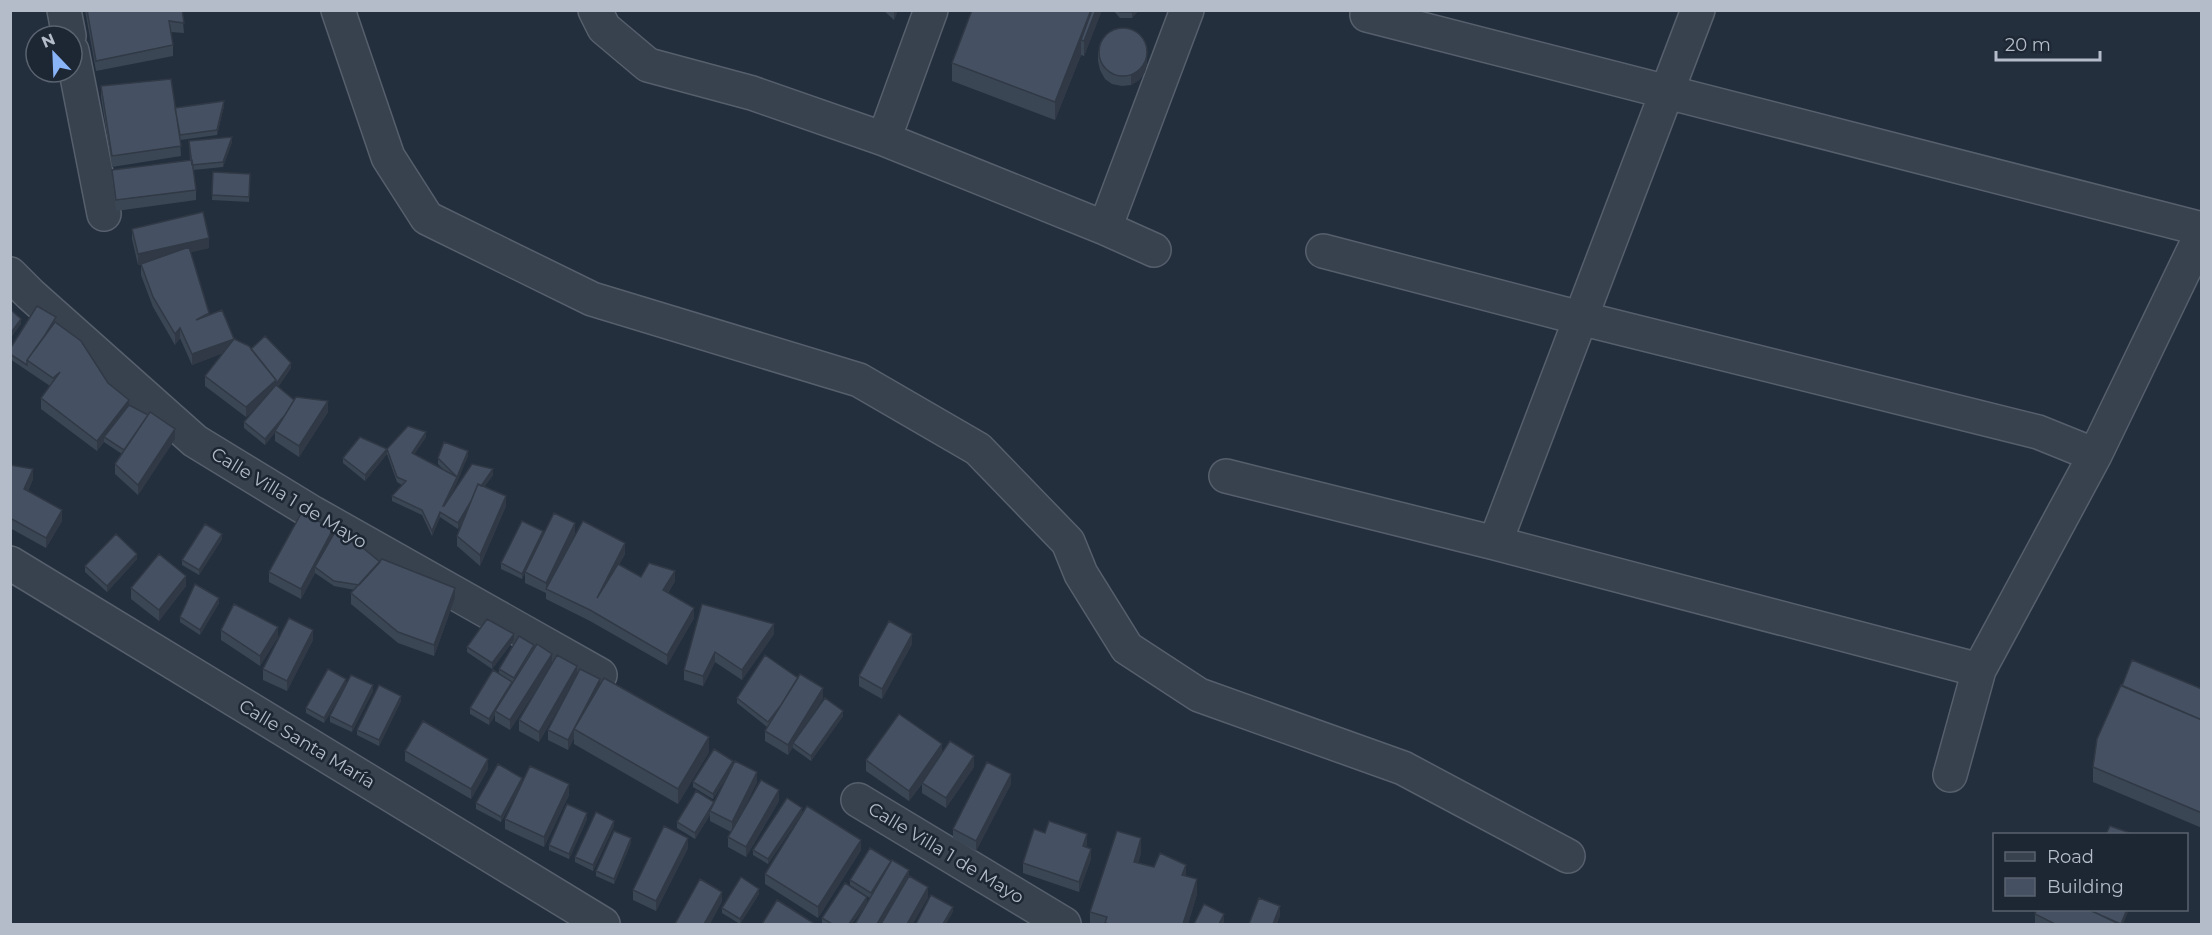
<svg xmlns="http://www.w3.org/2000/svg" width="2212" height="935" font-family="Montserrat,sans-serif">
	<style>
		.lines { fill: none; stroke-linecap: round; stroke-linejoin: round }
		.minor-casing { stroke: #565f6c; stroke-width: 36 }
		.minor { stroke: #38414e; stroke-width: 33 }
		.wall { fill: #3b4654 }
		.shaded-wall { fill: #303945 }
		.building { fill: #455162; stroke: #303945; stroke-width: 1.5 }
		.labels { text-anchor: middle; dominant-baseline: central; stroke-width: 5; stroke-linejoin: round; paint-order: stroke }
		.street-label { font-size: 18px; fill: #b4bcc9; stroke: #1d2633 }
	</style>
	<rect width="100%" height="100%" fill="#242f3e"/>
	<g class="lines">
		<defs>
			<path id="minor" d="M64 10 69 36
				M338 10 388 157 427 218 592 299 859 380 978 449 1068 542 1081 574 1127 648 1199 695 1403 768 1568 856
				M595 10 604 28 648 65 752 93 884 139 1105 228 1154 250
				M1367 15 2202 229
				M72 51 104 214
				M884 139 931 10
				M1105 228 1187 10
				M1323 251 1580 318 2038 432 2095 455
				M10 274 30 294 195 441 313 513 600 675
				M1226 476 1495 543 1979 670
				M1495 543 1698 10
				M10 563 603 924
				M1950 775 1979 670 2095 455 2202 233
				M858 800 1064 924"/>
		</defs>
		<use href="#minor" class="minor-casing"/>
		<use href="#minor" class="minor"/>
	</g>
	<path class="wall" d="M85 10H182L184 33 171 32 173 45V56L96 71Z
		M883 10H898L894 20Z
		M1102 10 1084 56 1081 55 1055 120 952 81V63Z
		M1113 10H1139L1132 18H1120Z
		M1098 51 1147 63 1145 72 1139 80 1131 85 1122 86 1112 84 1105 79 1100 70 1098 61Z
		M101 86 175 110 224 106 217 135 180 140 181 156 112 167 101 97Z
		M189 141 232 142 223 167 193 170 196 190V200L116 211 112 180V170L190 160Z
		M213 172 250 174 249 202 212 200Z
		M132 229 209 248 191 252 209 315 234 339 251 349 291 368 278 387 294 400 328 412 299 457 275 441V432L265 445 244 428V422L255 409 246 417 205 386V376L223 353 192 365 180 338 175 345 153 307 141 275V264H143L138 265 132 239Z
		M56 323 108 383 129 405 175 439 138 495 115 474V464L122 454 104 442 97 451 41 409V398L50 386 10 359V349Z
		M426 437 414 454 445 471 438 464V458L468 456 450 496 493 475 484 487 506 506 480 566 457 546V536L464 520 458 529 440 517 432 536 422 515 392 501V496L402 485 397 482 387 454 365 481 343 463V458L387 449Z
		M10 465 33 479 28 491 62 521 46 548 10 528Z
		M575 533 568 548 625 554 619 564 641 577 675 581 668 593 694 618 667 665 590 621 546 599V593L525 583V572L526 570 522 579 501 569V563L543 535Z
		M333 534 380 562 455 598 434 656 398 643 351 604V593L355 590 334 586 315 573 301 599 269 582V572Z
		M222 539 199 575 182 565V560Z
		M137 559 107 592 85 572V566Z
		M186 586 159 621 131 599V588Z
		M219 603 200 635 180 622V617Z
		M702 604 774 634 742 680 715 662 703 686 684 680V670Z
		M221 630 278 637 260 666 221 640Z
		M313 640 287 691 263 680V669Z
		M514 640 492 669 467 652V647Z
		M912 644 882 699 859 686V676Z
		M534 648 552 662 577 674 600 686 709 752 678 804 574 744V738L568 750 548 740V730L561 704 539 742 519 731V720L539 685 510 730 495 721V715L489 725 470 714V708L499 674V669Z
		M346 685 324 723 306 713V708L346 685 373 691 352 732 330 722V716Z
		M2202 689V828L2093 782V767Z
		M737 698H823L810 719 843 716 811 761 793 748V747L788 755 765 741V731L767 727 737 703Z
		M401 701 379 746 357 735V730Z
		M405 751 488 769 471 799 405 761Z
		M942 752 974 767 946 808 922 793V783L924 781 909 801 866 771V760Z
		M733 765 757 782 743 810 779 801 746 857 728 847V837L731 832 710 821V815L695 839 677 828V822L714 802 729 773 713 799 693 787V782Z
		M522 782 569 795 544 847 505 829V819L518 790 501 822 476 809V803Z
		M1011 784 976 851 953 839V829Z
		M802 813 768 864 753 855V850Z
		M587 819 569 859 549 850V845Z
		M614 826 593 871 575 862V857Z
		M1045 833 1087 844 1086 847 1091 859 1079 892 1023 873V863Z
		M631 843 614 884 596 876V871Z
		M688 848 656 911 633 900V890Z
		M861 850 818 918 765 884V874Z
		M1141 853 1138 863 1186 877 1197 894 1188 924H1090V912Z
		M909 877 928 898H870L850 885V880Z
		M759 894 740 924 722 913V908Z
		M867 903 852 924H824L822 923V918Z
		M2128 909 2123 924H2035V914Z"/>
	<path class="shaded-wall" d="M894 10H898L894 20Z
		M1091 10H1102L1084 56V41L1081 40V55L1055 120V102Z
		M1134 10H1139L1132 18V12Z
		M1147 53V63L1145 72 1139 80 1131 85V74Z
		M224 101V106L217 135V130Z
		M232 137V142L223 167V162Z
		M209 238V248L138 265V254Z
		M21 319V324L10 339V334Z
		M180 328V338L175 345V334Z
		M234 339V349L192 365V354Z
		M291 363V368L276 390V384Z
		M276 380V390L246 417V407Z
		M129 400V410L104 437V442L97 451V441Z
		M328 401V412L299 457V446Z
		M296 402V407L265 445V439Z
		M175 429V439L138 495V485Z
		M426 432V437L412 458V453Z
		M387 449V454L365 481V475Z
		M468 451V456L457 483 443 511V506Z
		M33 469V479L24 499V489Z
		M493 469V475L478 495 458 529V523L478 489Z
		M506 496V506L480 566V555Z
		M62 510V521L46 548V538Z
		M440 512V517L432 536V531Z
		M575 523V533L548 590 546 589V583Z
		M333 529V539L315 567V573L301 599V589Z
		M543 531V536L522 579V574Z
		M222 534V539L199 575V570Z
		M625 543V554L597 608V598Z
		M137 554V559L107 592V586Z
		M675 571V581L663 600V590Z
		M186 576V586L159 621V610Z
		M455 588V598L434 656V645Z
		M219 598V603L200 635V630Z
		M694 608V618L667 665V655Z
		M774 624V634L742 680V670Z
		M278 627V637L260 666V656Z
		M313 630V640L287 691V681Z
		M514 634V640L492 669V663Z
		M912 634V644L882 699V689Z
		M715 652V662L703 686V676Z
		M552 654V664L510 730V720Z
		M577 666V677L539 742V732Z
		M346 679V685L324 723V718Z
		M600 679V689L574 729V738L568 750V740Z
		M512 682 495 711V715L489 725V719Z
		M373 685V691L352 732V727Z
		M823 688V698L794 744 793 743V747L788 755V745Z
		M401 696V701L379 746V740Z
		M843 711V716L811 761V756Z
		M709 737V752L678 804V789Z
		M942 744V755L909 801V791Z
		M974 756V767L946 808V798Z
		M488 759V769L471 799V789Z
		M733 761V766L713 799V794Z
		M757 772V782L732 832V822Z
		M1011 774V784L976 851V841Z
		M522 778V783L501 822V817Z
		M569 784V795L544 847V837Z
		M779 790V801L746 857V847Z
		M802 808V813L768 864V859Z
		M710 811V815L695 839V833Z
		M587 813V819L569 859V854Z
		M614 821V826L593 871V865Z
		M1087 834V844L1083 856V846Z
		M631 838V843L614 884V879Z
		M688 838V848L656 911V901Z
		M1141 838V853L1134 876V862Z
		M861 840V850L818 918V907Z
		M1091 849V859L1079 892V882Z
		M1186 865V880L1182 875Z
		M909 870V880L883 924H877Z
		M1197 879V894L1188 924H1183Z
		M928 887V898L913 924H907Z
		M759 889V894L740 924V919Z
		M722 892V902L710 924H704Z
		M867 897V903L852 924H849Z
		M1280 906V916L1277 924H1273Z
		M953 907V912L946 924H943Z
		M2127 909H2128V912L2123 924H2121Z
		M1224 914V924H1219Z"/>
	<path class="building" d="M87 10H182L184 23 169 21 173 45 96 61Z
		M972 10H1091L1055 102 952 63Z
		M1092 10H1096L1084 41 1081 40Z
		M1118 10H1134L1132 12H1120Z
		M1099 52a24 24 0 1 1 48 0a24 24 0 1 1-48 0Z
		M171 79 181 146 112 156 101 86Z
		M224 101 217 130 180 135 175 108Z
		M232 137 223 162 192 165 189 141Z
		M192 160 196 190 116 200 112 170Z
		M213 172 250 174 249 197 212 195Z
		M203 212 209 238 138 254 132 229Z
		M189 247 209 313 196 320 222 310 234 339 249 346 276 380 246 407 205 376 234 339 192 354 180 328 175 334 153 297 141 264Z
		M37 306 56 317 45 335 27 360V365L10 354V349Z
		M10 309 21 319 10 334Z
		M55 322 81 341 108 383 129 400 97 441 41 398 60 372 53 378 27 360Z
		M265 336 291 363 276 384V380L251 349Z
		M276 385 294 400 285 415 265 439 244 422Z
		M296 397 328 401 299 446 275 431Z
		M129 405 148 415 124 450 104 437Z
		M150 412 175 429 138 485 115 464Z
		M408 426 426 432 412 453 457 477 438 458 444 442 468 451 457 477 443 506H444L472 464 493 469 481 486 478 484 471 501 458 523 440 512 432 531 422 510 392 496 406 481 397 477 387 449Z
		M360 437 387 449 365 475 343 458Z
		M10 465 33 469 24 489 62 510 46 538 10 518Z
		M478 484 506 496 480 555 457 536Z
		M302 512 333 529 301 589 269 572Z
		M554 513 575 523 546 583 525 572Z
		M522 521 543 531 522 574 501 563Z
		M583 521 625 543 597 598 618 564 641 577 649 563 675 571 663 590 694 608 667 655 590 610 546 589Z
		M205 524 222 534 199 570 182 560Z
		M335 532 358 544 380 562 359 585 334 581 315 567Z
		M116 534 137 554 107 586 85 566Z
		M159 554 186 576 159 610 131 588Z
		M382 559 455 588 434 645 398 632 351 593Z
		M195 584 219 598 200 630 180 617Z
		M234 604 278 627 260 656 221 630Z
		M702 604 774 624 742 670 715 652 703 676 684 670Z
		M289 618 313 630 287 681 263 669Z
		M487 619 514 634 492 663 467 647Z
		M889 621 912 634 882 689 859 676Z
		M519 636 534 645 514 678 499 669Z
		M537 644 552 654 510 720 495 711Z
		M557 655 577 666 539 732 519 720Z
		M765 655 798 678 781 705 768 722 737 698Z
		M2132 660 2202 689V720L2122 686Z
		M328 669 346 679 324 718 306 708Z
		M580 669 600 679 568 740 548 730Z
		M493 670 512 682 489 719 470 708Z
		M800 674 823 688 788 745 765 731Z
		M351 675 373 685 352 727 330 716Z
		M604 678 709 737 678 789 574 729Z
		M379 685 401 696 379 740 357 730Z
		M2121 685 2202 720V813L2093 767 2097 739Z
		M825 698 843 711 811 756 793 743Z
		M899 714 942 744 909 791 866 760Z
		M423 721 488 759 471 789 405 751Z
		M950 741 974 756 946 798 922 783Z
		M714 749 733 761 713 794 693 782Z
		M735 761 757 772 732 822 710 811Z
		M987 762 1011 774 976 841 953 829Z
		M498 764 522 778 501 817 476 803Z
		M530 766 569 784 544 837 505 819Z
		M761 780 779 790 746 847 728 837Z
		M696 791 714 802 695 833 677 822Z
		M787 798 802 808 768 859 753 850Z
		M567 804 587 813 569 854 549 845Z
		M807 806 861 840 818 907 765 874Z
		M596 812 614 821 593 865 575 857Z
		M1049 821 1087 834 1083 846 1091 849 1079 882 1023 863 1034 829 1045 833Z
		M664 826 688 838 656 901 633 890Z
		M2110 826 2133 834H2106Z
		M614 831 631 838 614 879 596 871Z
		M1117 831 1141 838 1134 862 1154 867 1160 853 1186 865 1182 875 1197 879 1183 924H1110L1105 923 1107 917 1090 912Z
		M870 848 891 861 871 893 850 880Z
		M892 860 909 870 877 924H855Z
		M909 876 928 887 907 924H881Z
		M741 877 759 889 740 919 722 908Z
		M700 879 722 892 704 924H675Z
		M845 883 867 897 849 924H832L822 918Z
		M931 895 953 907 943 924H916Z
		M1259 898 1280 906 1273 924H1249Z
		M777 900 815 924H762Z
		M1204 904 1224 914 1219 924H1194Z
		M2037 909H2088L2119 924H2055L2035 914Z
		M2092 909H2127L2121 924 2091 911Z"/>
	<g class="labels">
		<g class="street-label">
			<text transform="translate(289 498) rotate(31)">Calle Villa 1 de Mayo</text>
			<text transform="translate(307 744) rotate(31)">Calle Santa María</text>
			<text transform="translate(946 853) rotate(31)">Calle Villa 1 de Mayo</text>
		</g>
	</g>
	<rect width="2212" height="935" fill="none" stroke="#b4bcc9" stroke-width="24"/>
	<rect x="1993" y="833" width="195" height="78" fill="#1d2633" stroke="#59626f" stroke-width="1.5"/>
	<rect x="2005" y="852" width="30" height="9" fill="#38414e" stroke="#59626f" stroke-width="1.5"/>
	<text x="2047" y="863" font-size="18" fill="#b4bcc9">Road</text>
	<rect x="2005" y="878" width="30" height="18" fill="#455162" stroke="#59626f" stroke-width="1.5"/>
	<text x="2047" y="893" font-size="18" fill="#b4bcc9">Building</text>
	<g transform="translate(54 54) rotate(337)"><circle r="28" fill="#1d2633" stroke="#59626f" stroke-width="1.5"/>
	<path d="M0-4.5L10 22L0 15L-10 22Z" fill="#8ab4f8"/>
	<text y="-9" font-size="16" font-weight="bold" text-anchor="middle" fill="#b4bcc9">N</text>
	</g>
	<path d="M1996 51v9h104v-9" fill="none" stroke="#b4bcc9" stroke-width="3"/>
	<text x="2005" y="51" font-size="18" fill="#b4bcc9" stroke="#1d2633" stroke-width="4.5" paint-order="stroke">20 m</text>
</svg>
